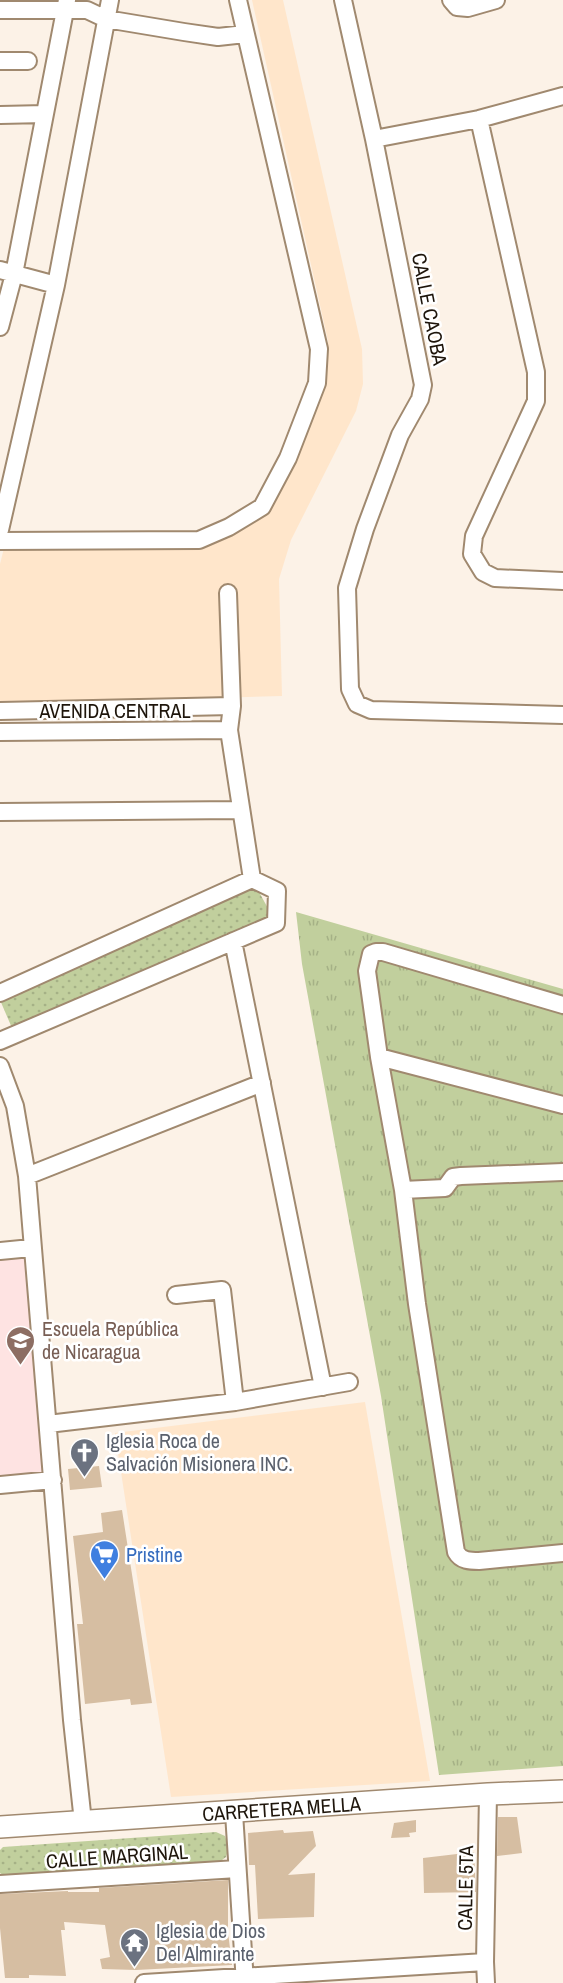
<svg xmlns="http://www.w3.org/2000/svg" width="563" height="1983" font-family="'Archivo Narrow',sans-serif">
	<style>
		.built { fill: #ffe6cb }
		.education { fill: #fee3e2 }
		.grass { fill: url(#grass-tufts) }
		.park { fill: url(#park-dots) }
		.building { fill: #d6bea2 }
		.lines { fill: none; stroke-linecap: round; stroke-linejoin: round }
		.minor-casing { stroke: #a0896f; stroke-width: 20 }
		.major-casing { stroke: #a0896f; stroke-width: 24 }
		.minor { stroke: #fff; stroke-width: 16 }
		.major { stroke: #fff; stroke-width: 21 }
		.labels { text-anchor: middle; dominant-baseline: central; stroke-width: 5; stroke-linejoin: round; paint-order: stroke }
		.street-label { font-size: 20px; fill: #1e150b; stroke: #fff }
		.education-label { font-size: 20px; fill: #785e54; stroke: #fff; text-anchor: start }
		.worship-label { font-size: 20px; fill: #5b616d; stroke: #fff; text-anchor: start }
		.shop-label { font-size: 20px; fill: #366cbe; stroke: #fff; text-anchor: start }
	</style>
	<defs>
		<pattern id="grass-tufts" width="24" height="20" patternUnits="userSpaceOnUse" patternTransform="scale(1.5)"><rect width="24" height="20" fill="#c1cf9d"/><path d="M3 7l-1-3M5 7V3M7 7l1-3M15 17l-1-3M17 17v-4M19 17l1-3" fill="none" stroke="#a5b186"/></pattern>
		<pattern id="park-dots" width="8" height="8" patternUnits="userSpaceOnUse" patternTransform="scale(1.5)"><rect width="8" height="8" fill="#c1cf9d"/><path d="M2 2h.1M6 6h.1" fill="none" stroke="#a5b186" stroke-width="1.8" stroke-linecap="round"/></pattern>
	</defs>
	<rect width="100%" height="100%" fill="#fcf2e7"/>
	<path class="built" d="M252 0H283L362 349 363 384 356 411 291 540 279 579 282 696 0 704V564L4 548 200 547 270 512 325 384 328 341Z
		M365 1402 430 1781 171 1797 115 1433Z"/>
	<path class="education" d="M31 1248 53 1480 0 1485V1251Z"/>
	<path class="grass" d="M296 912 563 989V1766L439 1775 381 1396 302 964Z"/>
	<path class="park" d="M252 879 276 923 15 1035 0 1000Z
		M216 1832 225 1836 229 1848 226 1857 218 1863 4 1876 0 1873V1850L3 1847Z"/>
	<path class="building" d="M99 1466 102 1487 70 1490 68 1469Z
		M122 1510 152 1703 131 1705 130 1699 85 1704 77 1624H83L73 1536 103 1532 101 1513Z
		M498 1817H517L522 1853 497 1856Z
		M416 1820V1832L409 1833 410 1837 391 1838 394 1823Z
		M283 1830 284 1833 313 1831 316 1846 288 1875 315 1873 314 1917 258 1919 255 1865H249L248 1833Z
		M474 1852 476 1892 424 1893 423 1858Z
		M228 1880V1932L232 1965 136 1970 102 1969 100 1959 110 1957 105 1925 64 1922 65 1930H61L66 1976 29 1975V1978H5L0 1928V1894L68 1891V1892H99V1888Z"/>
	<g class="lines">
		<defs>
			<path id="minor" d="M343 0 374 139 423 385 420 399 400 435 365 529 347 588 350 689 357 704 371 710 563 715
				M451 0 457 7 468 8 496 0
				M0 10H87L106 19 184 32 218 37 245 34
				M0 61H28
				M0 115 45 114
				M479 119 536 372V401L474 536 472 554 483 572 495 578 563 581
				M374 139 479 119 563 96
				M0 270 56 285
				M0 327 14 274 67 0
				M0 530 56 285 110 0
				M0 541 199 540 229 527 262 507 288 458 317 383 319 349 238 0
				M228 593 232 706 229 730 252 879
				M0 711 232 706
				M0 732 229 730
				M0 812 240 810
				M233 941 323 1387
				M0 993 252 879 277 891 276 923 0 1041
				M379 1057 563 1105
				M0 1066 15 1106 27 1176 72 1720 83 1822
				M563 1172 461 1176 453 1177 445 1188 403 1190 417 1304 456 1552C461 1561 470 1561 479 1561L563 1553
				M27 1176 262 1083
				M403 1190 379 1057 367 971 371 954 376 952H383L563 1005
				M0 1251 31 1248
				M176 1295 222 1290 235 1402
				M48 1424 235 1402 349 1382
				M0 1485 53 1480
				M234 1813 245 1983
				M0 1884 237 1869
				M144 1983 485 1962
				M486 1983 485 1962 488 1794"/>
			<g id="major">
				<path id="s1" d="M0 1827 488 1794 563 1791"/>
			</g>
		</defs>
		<use href="#minor" class="minor-casing"/>
		<use href="#major" class="major-casing"/>
		<use href="#minor" class="minor"/>
		<use href="#major" class="major"/>
	</g>
	<defs>
		<symbol id="school-pin" viewBox="-11 -11 22 30"><path d="M0 17L-7.5 6A9.5 9.5 0 1 1 7.5 6Z" fill="#8d6e63" stroke="#fff"/><path d="M0-5L7-2L0 1L-7-2ZM-4 1L0 2.5L4 1V4Q0 6-4 4Z" fill="#fff"/></symbol>
		<symbol id="church-pin" viewBox="-11 -11 22 30"><path d="M0 17L-7.5 6A9.5 9.5 0 1 1 7.5 6Z" fill="#6b7280" stroke="#fff"/><path d="M-1.2-6h2.4v3.5h3.3v2.4h-3.3V6h-2.4V-.1h-3.3v-2.4h3.3Z" fill="#fff"/></symbol>
		<symbol id="supermarket-pin" viewBox="-11 -11 22 30"><path d="M0 17L-7.5 6A9.5 9.5 0 1 1 7.5 6Z" fill="#3f7fe0" stroke="#fff"/><path d="M-6-5.5h2.5l.6 2H6L4.5 2H-2.5L-4.4-4H-6ZM-1.5 3.2a1.3 1.3 0 1 0 .1 0ZM3 3.2a1.3 1.3 0 1 0 .1 0Z" fill="#fff"/></symbol>
		<symbol id="temple-pin" viewBox="-11 -11 22 30"><path d="M0 17L-7.5 6A9.5 9.5 0 1 1 7.5 6Z" fill="#6b7280" stroke="#fff"/><path d="M0-6L5-2H3V0L6.5 2.5H4V6H1.5V3h-3V6H-4V2.5H-6.5L-3 0V-2H-5Z" fill="#fff"/></symbol>
	</defs>
	<g fill-rule="evenodd">
		<use href="#school-pin" x="4" y="1324" width="33" height="45"/>
		<use href="#church-pin" x="68" y="1436" width="33" height="45"/>
		<use href="#supermarket-pin" x="88" y="1538" width="33" height="45"/>
		<use href="#temple-pin" x="118" y="1926" width="33" height="45"/>
	</g>
	<g class="labels">
		<g class="street-label">
			<text transform="translate(430 309) rotate(79)">CALLE CAOBA</text>
			<text x="115" y="710">AVENIDA CENTRAL</text>
			<text stroke="none"><textPath href="#s1" startOffset="282">CARRETERA MELLA</textPath></text>
			<text transform="translate(117 1856) rotate(-4)">CALLE MARGINAL</text>
			<text transform="translate(465 1888) rotate(-89)">CALLE 5TA</text>
		</g>
		<g class="education-label">
			<text x="42" y="1328">Escuela República<tspan x="42" dy="23">de Nicaragua</tspan></text>
		</g>
		<g class="worship-label">
			<text x="106" y="1440">Iglesia Roca de<tspan x="106" dy="23">Salvación Misionera INC.</tspan></text>
			<text x="156" y="1930">Iglesia de Dios<tspan x="156" dy="23">Del Almirante</tspan></text>
		</g>
		<g class="shop-label">
			<text x="126" y="1554">Pristine</text>
		</g>
	</g>
</svg>
